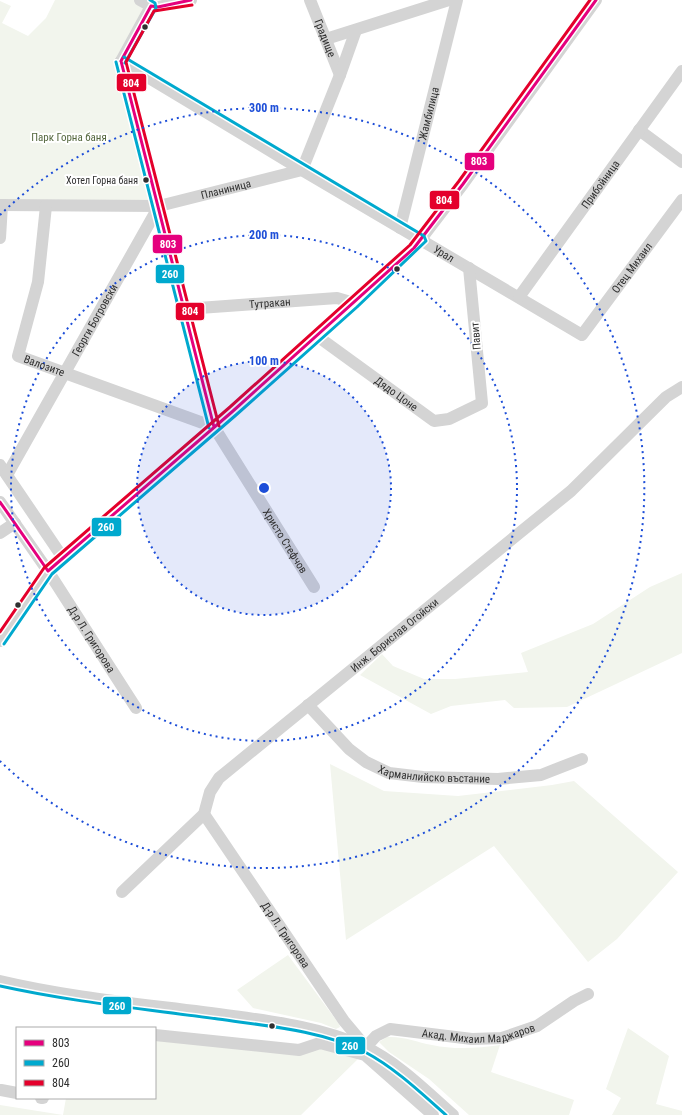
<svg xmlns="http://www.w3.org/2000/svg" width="682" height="1115" font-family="'Roboto Condensed',sans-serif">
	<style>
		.green { fill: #f2f5ed }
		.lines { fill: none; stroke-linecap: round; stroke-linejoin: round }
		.minor { stroke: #d4d4d4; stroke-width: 12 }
		.bus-1-casing { stroke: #fff; stroke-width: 6 }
		.bus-2-casing { stroke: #fff; stroke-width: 6 }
		.bus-3-casing { stroke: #fff; stroke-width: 6 }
		.bus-1 { stroke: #e5007d; stroke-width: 3 }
		.bus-2 { stroke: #00a9ce; stroke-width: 3 }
		.bus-3 { stroke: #e4002b; stroke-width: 3 }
		.ring { fill: none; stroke: #1d4ed8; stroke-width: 2; stroke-dasharray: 2 4 }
		.bus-dot { fill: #303030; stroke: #fff; stroke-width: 1.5 }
		.labels { text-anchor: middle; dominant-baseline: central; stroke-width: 4; stroke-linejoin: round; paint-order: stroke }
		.bus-label { font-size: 10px; fill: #303030; stroke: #fff; text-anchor: end }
		.street-label { font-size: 11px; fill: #303030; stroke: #fff }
		.park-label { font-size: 11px; fill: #566940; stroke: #fff }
		.centre { fill: #1d4ed8; stroke: #fff; stroke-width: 2 }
		.ring-label { font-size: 12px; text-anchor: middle; font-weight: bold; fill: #1d4ed8; stroke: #fff; stroke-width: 4; stroke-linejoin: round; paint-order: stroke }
		.line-badge { stroke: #fff; stroke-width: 1.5 }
		.badge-label { font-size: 11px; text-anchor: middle; font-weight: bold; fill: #fff }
	</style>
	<rect width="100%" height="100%" fill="#fff"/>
	<path class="green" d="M55 0H140L151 6 121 62 159 206 0 205V1L11 6 2 23 28 36 46 18Z
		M682 573V653L567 707 514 708 505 700 451 706 431 714 360 675 382 654 393 666 424 679H455L528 672 521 653 593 624 650 587Z
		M330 764 384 791 458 796 552 785 574 781 678 872 617 939 588 962 494 846 346 940Z
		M288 955 339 1024 340 1027 336 1029 321 1023 253 1008 237 990Z
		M628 1028 669 1056 656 1104 682 1111V1115H612L621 1098 606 1089Z
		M387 1037C404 1036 416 1042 432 1045 455 1050 478 1048 500 1045L491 1072 574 1100 569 1115H469L429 1079 389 1052 379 1042Z
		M155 1039 323 1047 360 1057 301 1115H0V1105L63 1115 66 1098H155Z"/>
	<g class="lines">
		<g class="minor">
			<path d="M140 0 151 6 158 7 191 0"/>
			<path id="s1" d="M310 0 340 75"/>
			<path d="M326 39 449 0"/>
			<path id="s2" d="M121 61 302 170 582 335 682 200"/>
			<path id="s3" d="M121 61 214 427 314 587"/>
			<path d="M121 61 151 6"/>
			<path d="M639 130 682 162"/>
			<path d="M302 170 340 75 356 30"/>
			<path id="s4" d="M0 205 159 206 302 170"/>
			<path id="s5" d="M46 206 38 282 18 356 214 427"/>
			<path id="s6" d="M400 228 457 0"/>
			<path d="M0 238 2 205"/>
			<path id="s7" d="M519 297 682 71"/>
			<path id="s8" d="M185 309 337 298 354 303"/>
			<path id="s9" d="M317 336 434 421 449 419 482 403 469 268"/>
			<path d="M0 465 63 558"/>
			<path id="s10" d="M7 475 159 206"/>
			<path id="s11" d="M0 502 48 571 136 708"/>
			<path d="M0 533 15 523"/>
			<path d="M0 641 48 571 233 411 414 248 463 184 596 0"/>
			<path id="s12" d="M308 705 349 749 366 762 389 773 423 777 498 779 541 775 582 759"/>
			<path id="s13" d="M204 814 344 1021 365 1046"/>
			<path id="s14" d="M122 892 204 814 210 792 219 778 571 491 666 397 682 387"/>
			<path d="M0 981C76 999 155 1005 233 1016 277 1022 324 1028 365 1047 397 1062 426 1091 453 1115"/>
			<path d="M155 1035 299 1050 320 1043 365 1055 433 1115"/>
			<path id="s15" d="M366 1047 376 1036 390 1029 472 1039 502 1038 537 1026 574 1001 588 994"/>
			<path d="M1 1090 17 1093"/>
			<path d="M41 1098H43"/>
		</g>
		<defs>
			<path id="bus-1" d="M151 6 158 7 191 0
				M121 61 214 427
				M121 61 151 6
				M0 502 48 571
				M48 571 233 411 414 248 463 184 596 0"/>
			<path id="bus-2" d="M116 62 209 428
				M125 63 156 8 155 3 150 0
				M4 644 52 574 236 415 357 307 426 241 424 236 124 57
				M0 986C72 1002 145 1009 218 1019 267 1026 320 1030 365 1052 395 1068 420 1092 446 1115"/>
			<path id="bus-3" d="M192 5 154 11 126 62 219 426
				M0 632 44 568 230 407 410 245 459 181 590 0"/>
		</defs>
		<use href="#bus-1" class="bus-1-casing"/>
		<use href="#bus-2" class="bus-2-casing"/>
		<use href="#bus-3" class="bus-3-casing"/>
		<use href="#bus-1" class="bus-1"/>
		<use href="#bus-2" class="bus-2"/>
		<use href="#bus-3" class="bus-3"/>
	</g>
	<circle cx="264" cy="488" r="127" fill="#1d4ed8" fill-opacity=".12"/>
	<g class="ring">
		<circle cx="264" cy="488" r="127"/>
		<circle cx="264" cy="488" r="253"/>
		<path d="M0 215A380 380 0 1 1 0 761"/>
	</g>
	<g class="bus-dot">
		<circle cx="145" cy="27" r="3.5"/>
		<circle cx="146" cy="180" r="3.5"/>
		<circle cx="397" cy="269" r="3.5"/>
		<circle cx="18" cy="605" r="3.5"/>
		<circle cx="272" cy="1026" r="3.5"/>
	</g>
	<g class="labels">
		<g class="bus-label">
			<text x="138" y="180">Хотел Горна баня</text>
		</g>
		<g class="street-label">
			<text stroke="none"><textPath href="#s1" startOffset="41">Градище</textPath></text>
			<text stroke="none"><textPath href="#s6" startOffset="118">Жамбилица</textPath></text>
			<text stroke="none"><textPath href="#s7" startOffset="139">Прибойница</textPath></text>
			<text stroke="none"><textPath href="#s4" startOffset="228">Планиница</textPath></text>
			<text stroke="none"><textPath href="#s2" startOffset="376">Урал</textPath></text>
			<text stroke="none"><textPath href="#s2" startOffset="620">Отец Михаил</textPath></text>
			<text stroke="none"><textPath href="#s8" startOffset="85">Тутракан</textPath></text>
			<text stroke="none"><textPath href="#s10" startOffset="178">Георги Богровски</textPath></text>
			<text transform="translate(476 336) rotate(-95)">Павит</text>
			<text stroke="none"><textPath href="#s5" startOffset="181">Валозите</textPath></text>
			<text stroke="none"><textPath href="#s9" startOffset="98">Дядо Цоне</textPath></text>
			<text stroke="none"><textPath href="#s3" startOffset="512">Христо Стефчов</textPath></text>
			<text stroke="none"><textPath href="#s14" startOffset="379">Инж. Борислав Огойски</textPath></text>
			<text stroke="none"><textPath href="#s11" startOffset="165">Д-р Л. Григорова</textPath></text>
			<text stroke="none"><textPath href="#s12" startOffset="152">Харманлийско въстание</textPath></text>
			<text stroke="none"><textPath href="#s13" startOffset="146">Д-р Л. Григорова</textPath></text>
			<text stroke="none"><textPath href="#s15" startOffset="120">Акад. Михаил Маджаров</textPath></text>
		</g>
		<g class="park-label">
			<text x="69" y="137">Парк Горна баня</text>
		</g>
	</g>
	<circle cx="264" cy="488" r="6" class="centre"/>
	<g class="ring-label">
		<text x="264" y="112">300 m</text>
		<text x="264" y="239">200 m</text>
		<text x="264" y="365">100 m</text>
	</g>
	<g class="line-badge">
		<rect x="116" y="73" width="31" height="19" rx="4" fill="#e4002b"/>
		<rect x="464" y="152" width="31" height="19" rx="4" fill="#e5007d"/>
		<rect x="429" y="190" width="31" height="20" rx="4" fill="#e4002b"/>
		<rect x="152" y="234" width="31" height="20" rx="4" fill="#e5007d"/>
		<rect x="155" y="264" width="30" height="20" rx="4" fill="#00a9ce"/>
		<rect x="175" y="302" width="30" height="19" rx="4" fill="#e4002b"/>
		<rect x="91" y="517" width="31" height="20" rx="4" fill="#00a9ce"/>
		<rect x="102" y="996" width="30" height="19" rx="4" fill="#00a9ce"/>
		<rect x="335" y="1036" width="31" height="19" rx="4" fill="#00a9ce"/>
	</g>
	<g class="badge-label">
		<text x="131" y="87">804</text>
		<text x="479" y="165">803</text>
		<text x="444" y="204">804</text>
		<text x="168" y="248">803</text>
		<text x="170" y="278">260</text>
		<text x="190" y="315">804</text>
		<text x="106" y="531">260</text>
		<text x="117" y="1010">260</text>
		<text x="350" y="1050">260</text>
	</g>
	<rect x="16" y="1027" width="140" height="72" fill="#ffffff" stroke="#acacac"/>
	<rect x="24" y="1040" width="20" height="6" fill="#e5007d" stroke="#acacac"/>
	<text x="52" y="1047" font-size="12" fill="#303030">803</text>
	<rect x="24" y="1060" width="20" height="6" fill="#00a9ce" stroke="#acacac"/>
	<text x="52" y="1067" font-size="12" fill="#303030">260</text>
	<rect x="24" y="1080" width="20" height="6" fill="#e4002b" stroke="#acacac"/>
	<text x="52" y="1087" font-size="12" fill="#303030">804</text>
</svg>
